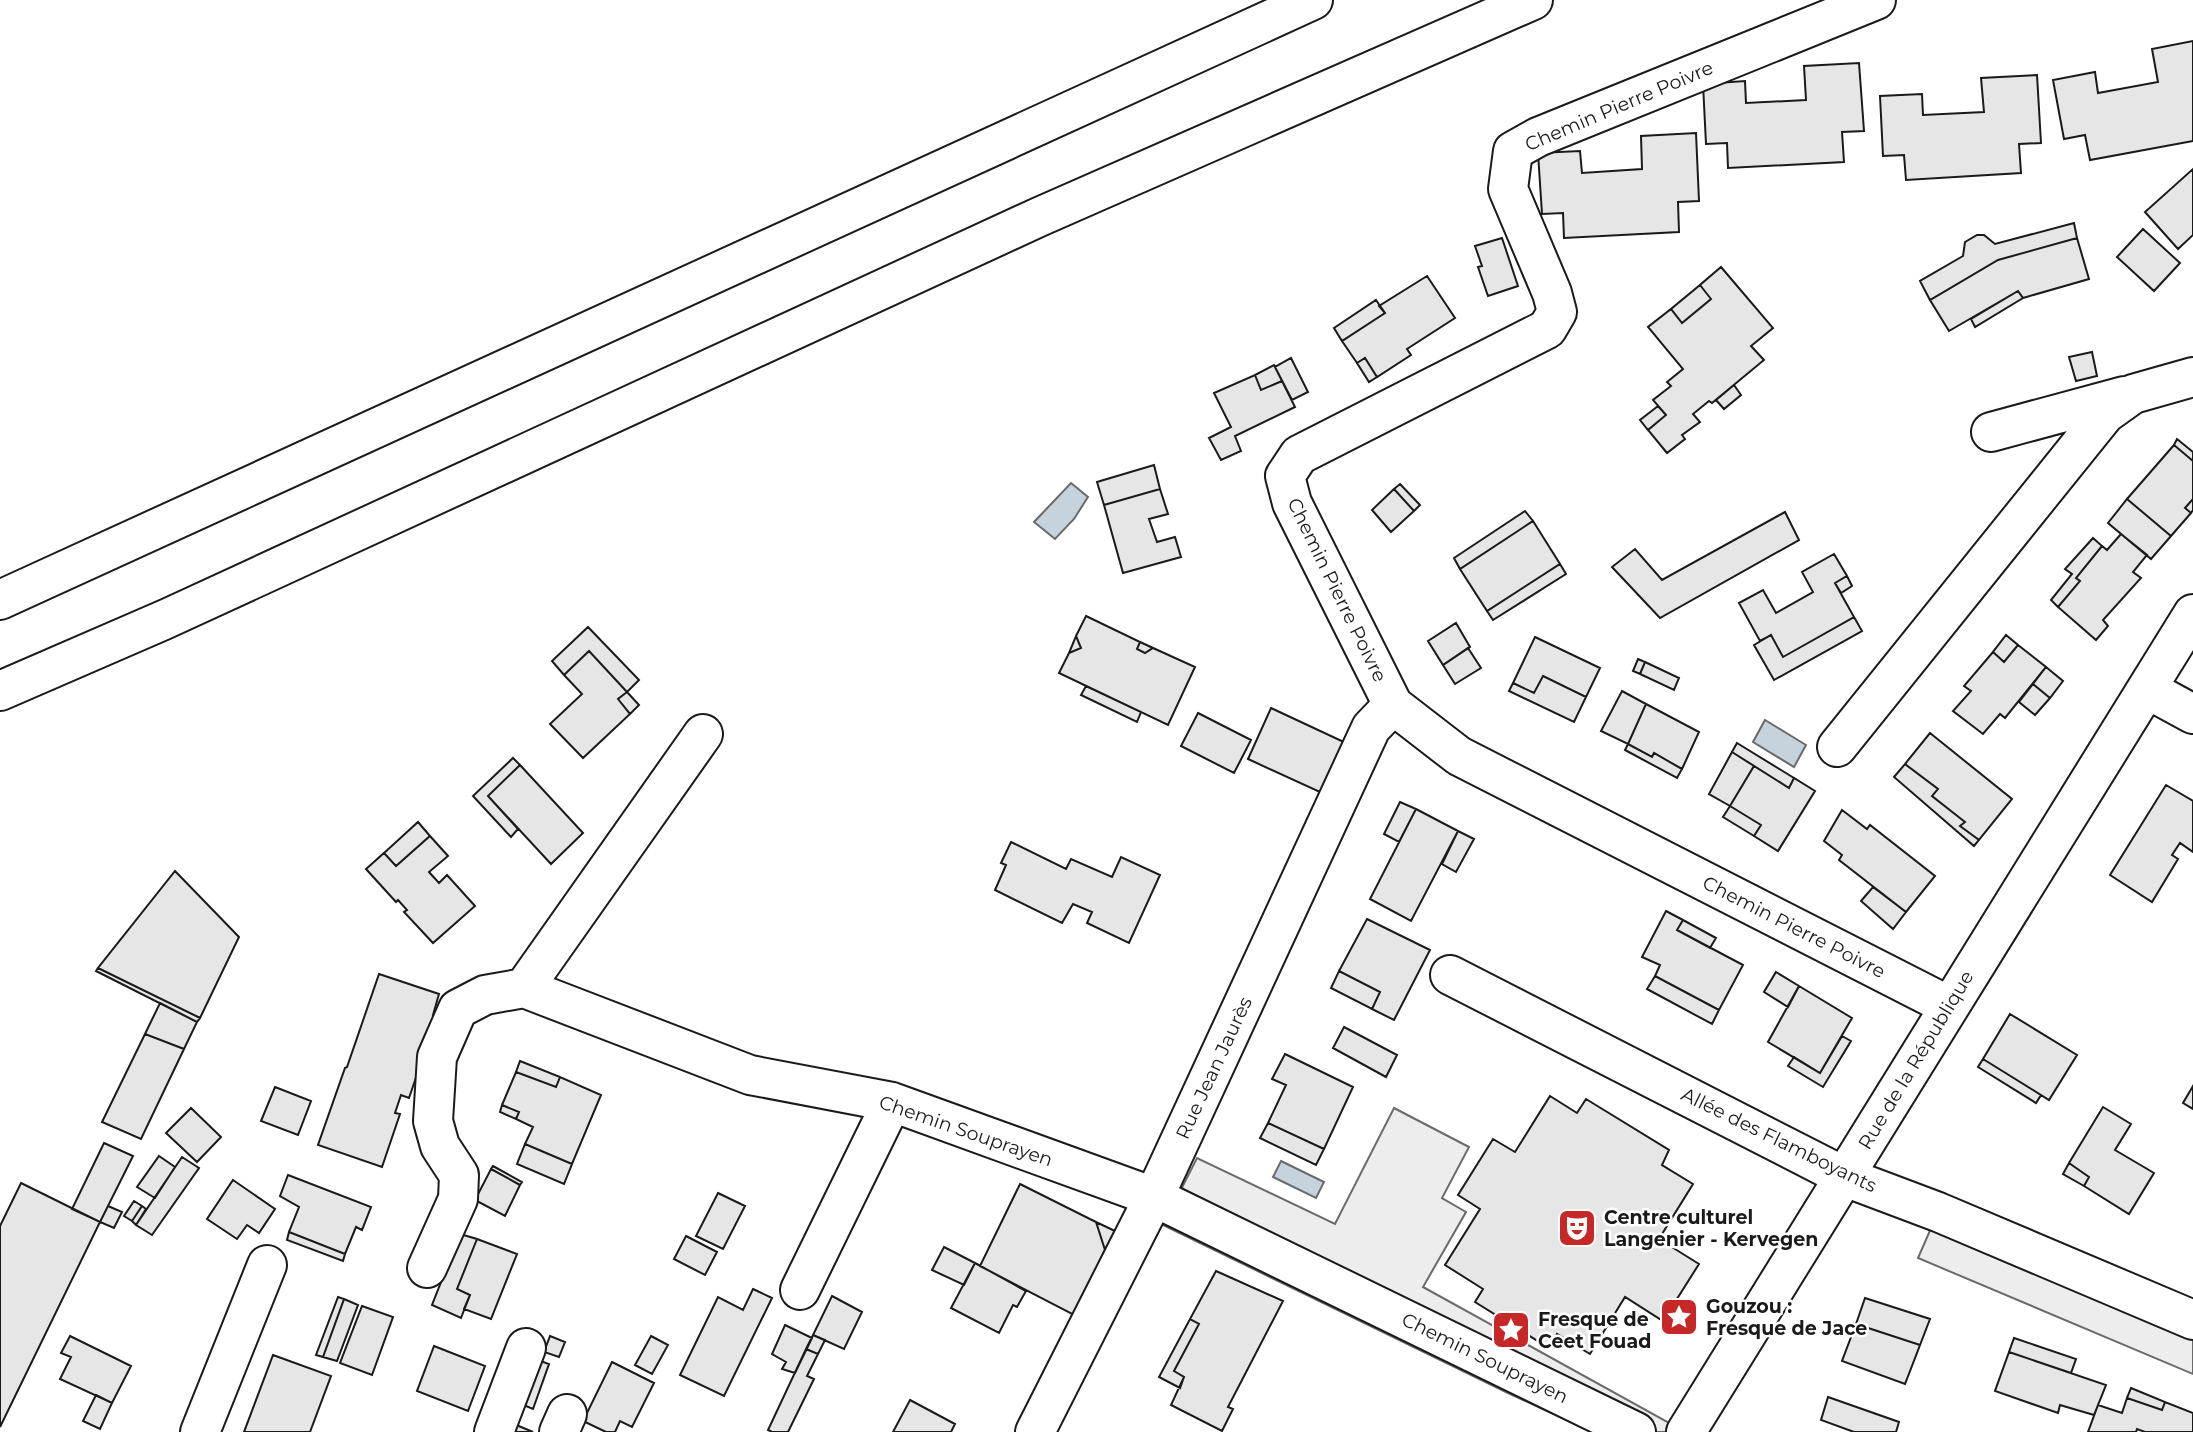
<svg xmlns="http://www.w3.org/2000/svg" width="2193" height="1432" font-family="Montserrat,sans-serif">
	<style>
		.parking { fill: #ededed; stroke: #6a6a6a; stroke-width: 2 }
		.water { fill: #c6d2dc; stroke: #6a6a6a; stroke-width: 2 }
		.building { fill: #e6e6e6; stroke: #1a1a1a; stroke-width: 2 }
		.lines { fill: none; stroke-linecap: round; stroke-linejoin: round }
		.minor-casing { stroke: #1a1a1a; stroke-width: 42 }
		.highway-casing { stroke: #1a1a1a; stroke-width: 42 }
		.minor { stroke: #fff; stroke-width: 38 }
		.highway { stroke: #fff; stroke-width: 38 }
		.labels { text-anchor: middle; dominant-baseline: central; stroke-width: 5; stroke-linejoin: round; paint-order: stroke }
		.street-label { font-size: 19px; fill: #1a1a1a; stroke: #fff }
		.poi-label { font-size: 19px; font-weight: bold; fill: #1a1a1a; stroke: #fff; text-anchor: start }
	</style>
	<rect width="100%" height="100%" fill="#fff"/>
	<path class="parking" d="M1394 1108 1469 1147 1442 1198 1466 1212 1423 1287 1673 1425 1668 1432H1592L1508 1393 1163 1225 1197 1158 1335 1224Z
		M1938 1212 2193 1320V1374L1918 1258Z"/>
	<path class="water" d="M1071 483 1088 497 1074 519 1055 539 1034 522Z
		M1765 720 1806 745 1794 767 1753 742Z
		M1281 1161 1324 1182 1316 1198 1273 1177Z"/>
	<path class="building" d="M2193 41V141L2090 160 2085 135 2064 139 2053 80 2095 72 2098 93 2158 82 2152 49Z
		M1859 63 1864 131 1842 132 1844 162 1728 168 1727 143 1706 144 1703 84 1745 81 1746 103 1806 100 1804 66Z
		M2037 75 2041 143 2019 144 2021 173 1906 180 1904 155 1883 156 1880 96 1922 94 1923 115 1984 112 1981 78Z
		M1696 133 1699 201 1678 202 1679 232 1564 238 1563 213 1542 214 1538 153 1580 151 1582 173 1642 169 1641 136Z
		M2193 169V235L2178 249 2145 212Z
		M2074 223 2077 238 1998 260 1930 300 1920 281 1963 256 1965 242 1977 235H1984L1995 244Z
		M2143 229 2180 263 2154 291 2117 257Z
		M1502 238 1518 286 1488 296 1478 267 1482 266 1475 246Z
		M2077 238 2089 279 2023 298 2018 291 1949 331 1930 300 1998 260Z
		M1721 267 1773 328 1751 346 1764 360 1712 403 1709 401 1693 414 1700 422 1682 435 1685 439 1667 453 1648 430 1666 415 1653 400 1671 386 1667 382 1683 369 1648 327 1671 309 1682 323 1711 299 1700 285Z
		M1427 276 1455 318 1407 349 1411 355 1377 377 1365 358 1357 363 1342 341 1385 313 1379 306Z
		M1700 285 1711 299 1682 323 1671 309Z
		M2018 291 2023 298 1975 327 1971 319Z
		M1376 300 1385 313 1342 341 1334 328Z
		M2092 352 2097 376 2076 381 2069 357Z
		M1291 358 1308 392 1292 400 1275 367Z
		M1365 358 1377 377 1369 382 1357 363Z
		M1274 365 1282 381 1261 390 1255 375Z
		M1255 375 1261 390 1282 381 1295 407 1235 436 1241 451 1221 460 1209 438 1231 427 1214 393Z
		M1734 385 1741 395 1724 409 1716 400Z
		M1658 406 1666 415 1648 430 1640 420Z
		M2177 439 2193 452V461L2174 445Z
		M2174 445 2193 461V499L2185 508 2191 513 2171 536 2127 499Z
		M1154 465 1160 489 1104 505 1097 482Z
		M1400 484 1420 505 1414 511 1394 489Z
		M1160 489 1168 514 1149 519 1157 542 1175 537 1181 557 1123 573 1104 505Z
		M1394 489 1414 511 1391 532 1372 510Z
		M2127 499 2171 536 2151 559 2108 523Z
		M2193 499V510L2191 513 2185 508Z
		M1525 511 1533 521 1460 569 1454 558Z
		M1785 512 1799 540 1660 618 1612 567 1635 549 1662 580Z
		M1533 521 1560 564 1487 611 1460 569Z
		M2121 534 2147 555 2133 572 2141 578 2103 620 2108 626 2096 640 2058 607 2080 581 2076 578 2102 546 2107 550Z
		M2093 538 2102 546 2076 578 2080 581 2058 607 2051 600 2072 574 2065 569Z
		M1834 554 1847 576 1835 583 1854 617 1783 657 1771 635 1760 641 1739 603 1763 590 1776 613 1813 592 1802 572Z
		M1560 564 1566 574 1493 620 1487 611Z
		M1847 576 1852 586 1841 593 1835 583Z
		M1086 616 1140 642 1137 649 1145 653 1153 648 1195 667 1168 725 1059 673 1069 653 1081 648 1076 636Z
		M1854 617 1862 631 1774 680 1754 645 1771 635 1783 657Z
		M1456 623 1470 647 1443 665 1428 641Z
		M588 627 639 680 627 692 589 651 564 675 552 661Z
		M2006 635 2018 645 2004 662 1993 652Z
		M1076 636 1081 648 1069 653Z
		M1535 637 1600 668 1586 697 1543 676 1534 693 1513 683Z
		M1140 642 1153 648 1145 653 1137 649Z
		M2018 645 2046 667 2005 718 2000 714 1983 734 1953 711 1971 691 1964 686 1993 652 2004 662Z
		M1468 648 1481 668 1455 684 1443 665Z
		M589 651 627 692 618 699 630 714 583 758 550 724 582 694 564 675Z
		M1638 659 1645 662 1640 674 1633 671Z
		M1645 662 1679 678 1674 690 1640 674Z
		M2046 667 2063 681 2050 698 2033 684Z
		M1543 676 1586 697 1574 722 1509 691 1513 683 1534 693Z
		M2033 684 2050 698 2035 715 2019 702Z
		M1086 686 1141 712 1137 722 1081 695Z
		M1622 691 1646 704 1628 744 1601 731Z
		M627 692 639 705 630 714 618 699Z
		M1646 704 1699 732 1682 769 1654 753 1652 757 1628 744Z
		M1271 708 1346 743 1322 793 1248 759Z
		M1198 713 1251 740 1234 773 1181 746Z
		M1930 733 2012 799 1979 840 1960 826 1965 822 1932 796 1938 789 1905 764Z
		M1737 743 1794 778 1789 788 1732 752Z
		M1628 744 1652 757 1654 753 1682 769 1677 778 1625 750Z
		M1732 752 1754 766 1730 806 1709 794Z
		M513 758 520 765 488 796 518 829 511 837 473 796Z
		M1905 764 1938 789 1932 796 1965 822 1960 826 1979 840 1974 846 1894 777Z
		M520 765 583 833 551 864 488 796Z
		M1754 766 1789 788 1794 778 1815 791 1778 851 1754 836 1761 825 1730 806Z
		M2166 785 2193 801V852L2180 843 2172 855 2178 859 2152 902 2110 875Z
		M1400 802 1416 809 1399 842 1384 834Z
		M1730 806 1761 825 1754 836 1723 817Z
		M1416 809 1458 831 1411 921 1370 899Z
		M1842 810 1867 829 1870 825 1935 876 1906 912 1839 860 1842 855 1824 841Z
		M418 822 430 836 396 866 384 853Z
		M1458 831 1474 839 1456 872 1442 864Z
		M430 836 448 856 429 872 439 883 447 875 475 906 433 943 404 912 407 910 398 900 396 902 366 869 384 853 396 866Z
		M1011 842 1066 869 1071 859 1112 877 1121 857 1160 875 1129 943 1087 923 1092 912 1073 904 1062 923 995 890 1006 865 1001 863Z
		M175 871 239 937 200 1018 98 968Z
		M1873 887 1906 912 1893 929 1861 901Z
		M1666 911 1683 920 1677 930 1743 965 1719 1010 1655 976 1660 965 1642 957Z
		M1367 919 1430 950 1394 1020 1372 1009 1380 992 1339 971Z
		M1683 920 1716 938 1710 948 1677 930Z
		M98 968 200 1018 197 1022 96 971Z
		M1339 971 1380 992 1372 1009 1331 988Z
		M1776 972 1799 986 1788 1007 1764 992Z
		M379 974 439 994 433 1015 437 1016 409 1098 401 1095 395 1113 400 1114 382 1167 318 1145 345 1068 347 1067Z
		M1655 976 1719 1010 1712 1024 1647 989Z
		M1799 986 1852 1018 1820 1073 1768 1042Z
		M160 1003 197 1022 184 1049 145 1034Z
		M2010 1014 2077 1055 2049 1100 1983 1059Z
		M1344 1027 1397 1055 1386 1077 1333 1048Z
		M145 1034 184 1049 141 1139 102 1122Z
		M1842 1036 1851 1041 1823 1087 1788 1066 1794 1057 1820 1073Z
		M1285 1054 1353 1087 1324 1149 1268 1123 1286 1085 1272 1079Z
		M1983 1059 2041 1095 2036 1103 1978 1067Z
		M520 1061 560 1077 556 1087 516 1072Z
		M516 1072 556 1087 560 1077 601 1095 572 1164 525 1144 533 1127 516 1119 519 1112 502 1105Z
		M2193 1086V1109L2183 1103Z
		M275 1087 311 1101 298 1135 261 1121Z
		M1550 1096 1577 1113 1586 1099 1669 1150 1662 1165 1693 1184 1659 1239 1699 1264 1663 1321 1625 1297 1590 1354 1557 1334 1549 1348 1475 1302 1483 1289 1445 1265 1480 1209 1458 1195 1493 1139 1515 1152Z
		M502 1105 519 1112 516 1119 500 1112Z
		M2103 1107 2131 1124 2115 1150 2154 1173 2129 1214 2084 1186 2089 1177 2069 1163Z
		M191 1108 221 1137 197 1162 166 1133Z
		M1268 1123 1324 1149 1316 1165 1260 1138Z
		M104 1143 133 1156 100 1222 72 1209Z
		M525 1144 572 1164 564 1184 517 1164Z
		M159 1156 175 1167 155 1198 137 1187Z
		M182 1157 199 1168 152 1235 136 1225Z
		M2069 1163 2089 1177 2084 1186 2063 1174Z
		M493 1166 522 1182 520 1185 491 1169Z
		M491 1169 520 1185 505 1216 475 1200Z
		M288 1175 371 1207 362 1230 356 1227 345 1254 289 1232 299 1207 280 1196Z
		M233 1180 275 1209 259 1233 247 1225 237 1239 207 1219Z
		M21 1183 100 1222 0 1427V1226Z
		M1020 1184 1096 1222 1105 1250 1074 1315 980 1266Z
		M718 1193 745 1206 723 1249 696 1236Z
		M134 1201 142 1206 132 1221 124 1216Z
		M108 1206 122 1212 114 1228 100 1222Z
		M142 1206 146 1209 136 1225 132 1221Z
		M1096 1222 1115 1231 1105 1250Z
		M289 1232 345 1254 343 1261 287 1240Z
		M460 1234 477 1239 457 1289 470 1295 461 1318 432 1305Z
		M686 1236 717 1252 705 1275 674 1259Z
		M477 1239 517 1254 491 1319 464 1309 470 1295 457 1289Z
		M944 1247 975 1263 964 1285 932 1270Z
		M975 1263 1026 1291 1017 1307 1013 1305 999 1333 951 1308Z
		M1216 1271 1283 1301 1228 1407 1233 1409 1222 1431 1171 1405 1184 1377 1174 1371 1199 1324 1190 1319Z
		M753 1289 772 1298 724 1396 680 1375 718 1297 743 1310Z
		M832 1296 862 1312 844 1349 813 1335Z
		M338 1297 344 1299 323 1357 316 1355Z
		M1865 1298 1930 1319 1920 1345 1856 1324Z
		M344 1299 358 1305 337 1361 323 1357Z
		M362 1306 393 1317 372 1375 340 1363Z
		M1190 1319 1199 1324 1174 1371 1184 1377 1180 1388 1159 1377Z
		M1856 1324 1920 1345 1905 1384 1842 1361Z
		M785 1325 812 1338 795 1373 782 1369 786 1362 772 1354Z
		M813 1335 825 1340 818 1354 806 1349Z
		M70 1336 131 1366 112 1403 60 1379 71 1357 61 1353Z
		M550 1336 565 1342 559 1357 544 1352Z
		M651 1336 668 1345 652 1374 635 1365Z
		M2014 1338 2076 1359 2071 1373 2009 1352Z
		M434 1346 485 1366 468 1411 417 1391Z
		M806 1349 818 1354 807 1376 814 1379 788 1432H772L768 1430Z
		M2009 1352 2106 1385 2094 1415 2060 1405 2058 1413 1995 1391Z
		M273 1355 331 1376 310 1432H244Z
		M535 1359 549 1364 533 1409 516 1402Z
		M612 1362 654 1383 632 1427 620 1421 615 1432H606L583 1421Z
		M2131 1388 2165 1402 2162 1410 2127 1398Z
		M96 1395 112 1403 100 1429 83 1421Z
		M1828 1397 1899 1422 1896 1432H1854L1821 1420Z
		M2127 1398 2162 1410 2165 1402 2193 1413V1432H2145L2137 1429 2136 1432H2088L2098 1405 2122 1413Z
		M910 1400 955 1424 951 1432H893Z
		M509 1422 533 1432H505Z"/>
	<g class="lines">
		<defs>
			<path id="minor" d="M1876 0 1538 137 1513 151 1508 189 1552 293 1557 312 1547 329 1299 455 1285 476 1292 503 1393 705 1459 756 1949 1006
				M1991 432 2124 396
				M2147 689 2193 714
				M1837 747 2105 414 2133 394 2193 377
				M1450 975 1845 1177 1938 1212 2193 1320
				M524 988 750 1075 892 1102 1154 1197 1636 1432
				M524 988 703 734
				M427 1268 458 1199 459 1175 440 1146 433 1121 437 1057 458 1009 485 995 524 988
				M800 1290 892 1102
				M200 1432 267 1265
				M494 1432 526 1348
				M559 1432 567 1414
				M1035 1432 1154 1197 1371 728 1393 705
				M1686 1432 2193 614"/>
			<path id="highway" d="M0 600 1313 0
				M0 691 166 619 1039 217 1533 0"/>
		</defs>
		<use href="#minor" class="minor-casing"/>
		<use href="#highway" class="highway-casing"/>
		<use href="#minor" class="minor"/>
		<use href="#highway" class="highway"/>
	</g>
	<defs>
		<symbol id="theatre-square" viewBox="-11 -11 22 22"><rect x="-9" y="-9" width="18" height="18" rx="4" fill="#c62828" stroke="#fff"/><path d="M-5-5.5Q0-4 5-5.5V0Q5 5 0 6Q-5 5-5 0ZM-3.3-2.5H-1v1.5H-3.3ZM1-2.5H3.3v1.5H1ZM-2.8 1Q0 5.5 2.8 1Z" fill="#fff"/></symbol>
		<symbol id="sight-square" viewBox="-11 -11 22 22"><rect x="-9" y="-9" width="18" height="18" rx="4" fill="#c62828" stroke="#fff"/><path d="M0-6L1.8-2.2L6-1.7L2.9 1.2L3.7 5.4L0 3.3L-3.7 5.4L-2.9 1.2L-6-1.7L-1.8-2.2Z" fill="#fff"/></symbol>
	</defs>
	<g fill-rule="evenodd">
		<use href="#theatre-square" x="1555" y="1206" width="44" height="44"/>
		<use href="#sight-square" x="1657" y="1295" width="44" height="44"/>
		<use href="#sight-square" x="1489" y="1308" width="44" height="44"/>
	</g>
	<g class="labels">
		<g class="street-label">
			<text transform="translate(1619 106) rotate(-23)">Chemin Pierre Poivre</text>
			<text transform="translate(1337 590) rotate(64)">Chemin Pierre Poivre</text>
			<text transform="translate(1794 927) rotate(27)">Chemin Pierre Poivre</text>
			<text transform="translate(1916 1060) rotate(-59)">Rue de la République</text>
			<text transform="translate(1214 1068) rotate(-65)">Rue Jean Jaurès</text>
			<text transform="translate(966 1131) rotate(19)">Chemin Souprayen</text>
			<text transform="translate(1779 1140) rotate(26)">Allée des Flamboyants</text>
			<text transform="translate(1485 1358) rotate(26)">Chemin Souprayen</text>
		</g>
		<g class="poi-label">
			<text x="1604" y="1217">Centre culturel<tspan x="1604" dy="22">Langenier - Kervegen</tspan></text>
			<text x="1706" y="1306">Gouzou :<tspan x="1706" dy="22">Fresque de Jace</tspan></text>
			<text x="1538" y="1319">Fresque de<tspan x="1538" dy="22">Ceet Fouad</tspan></text>
		</g>
	</g>
</svg>
